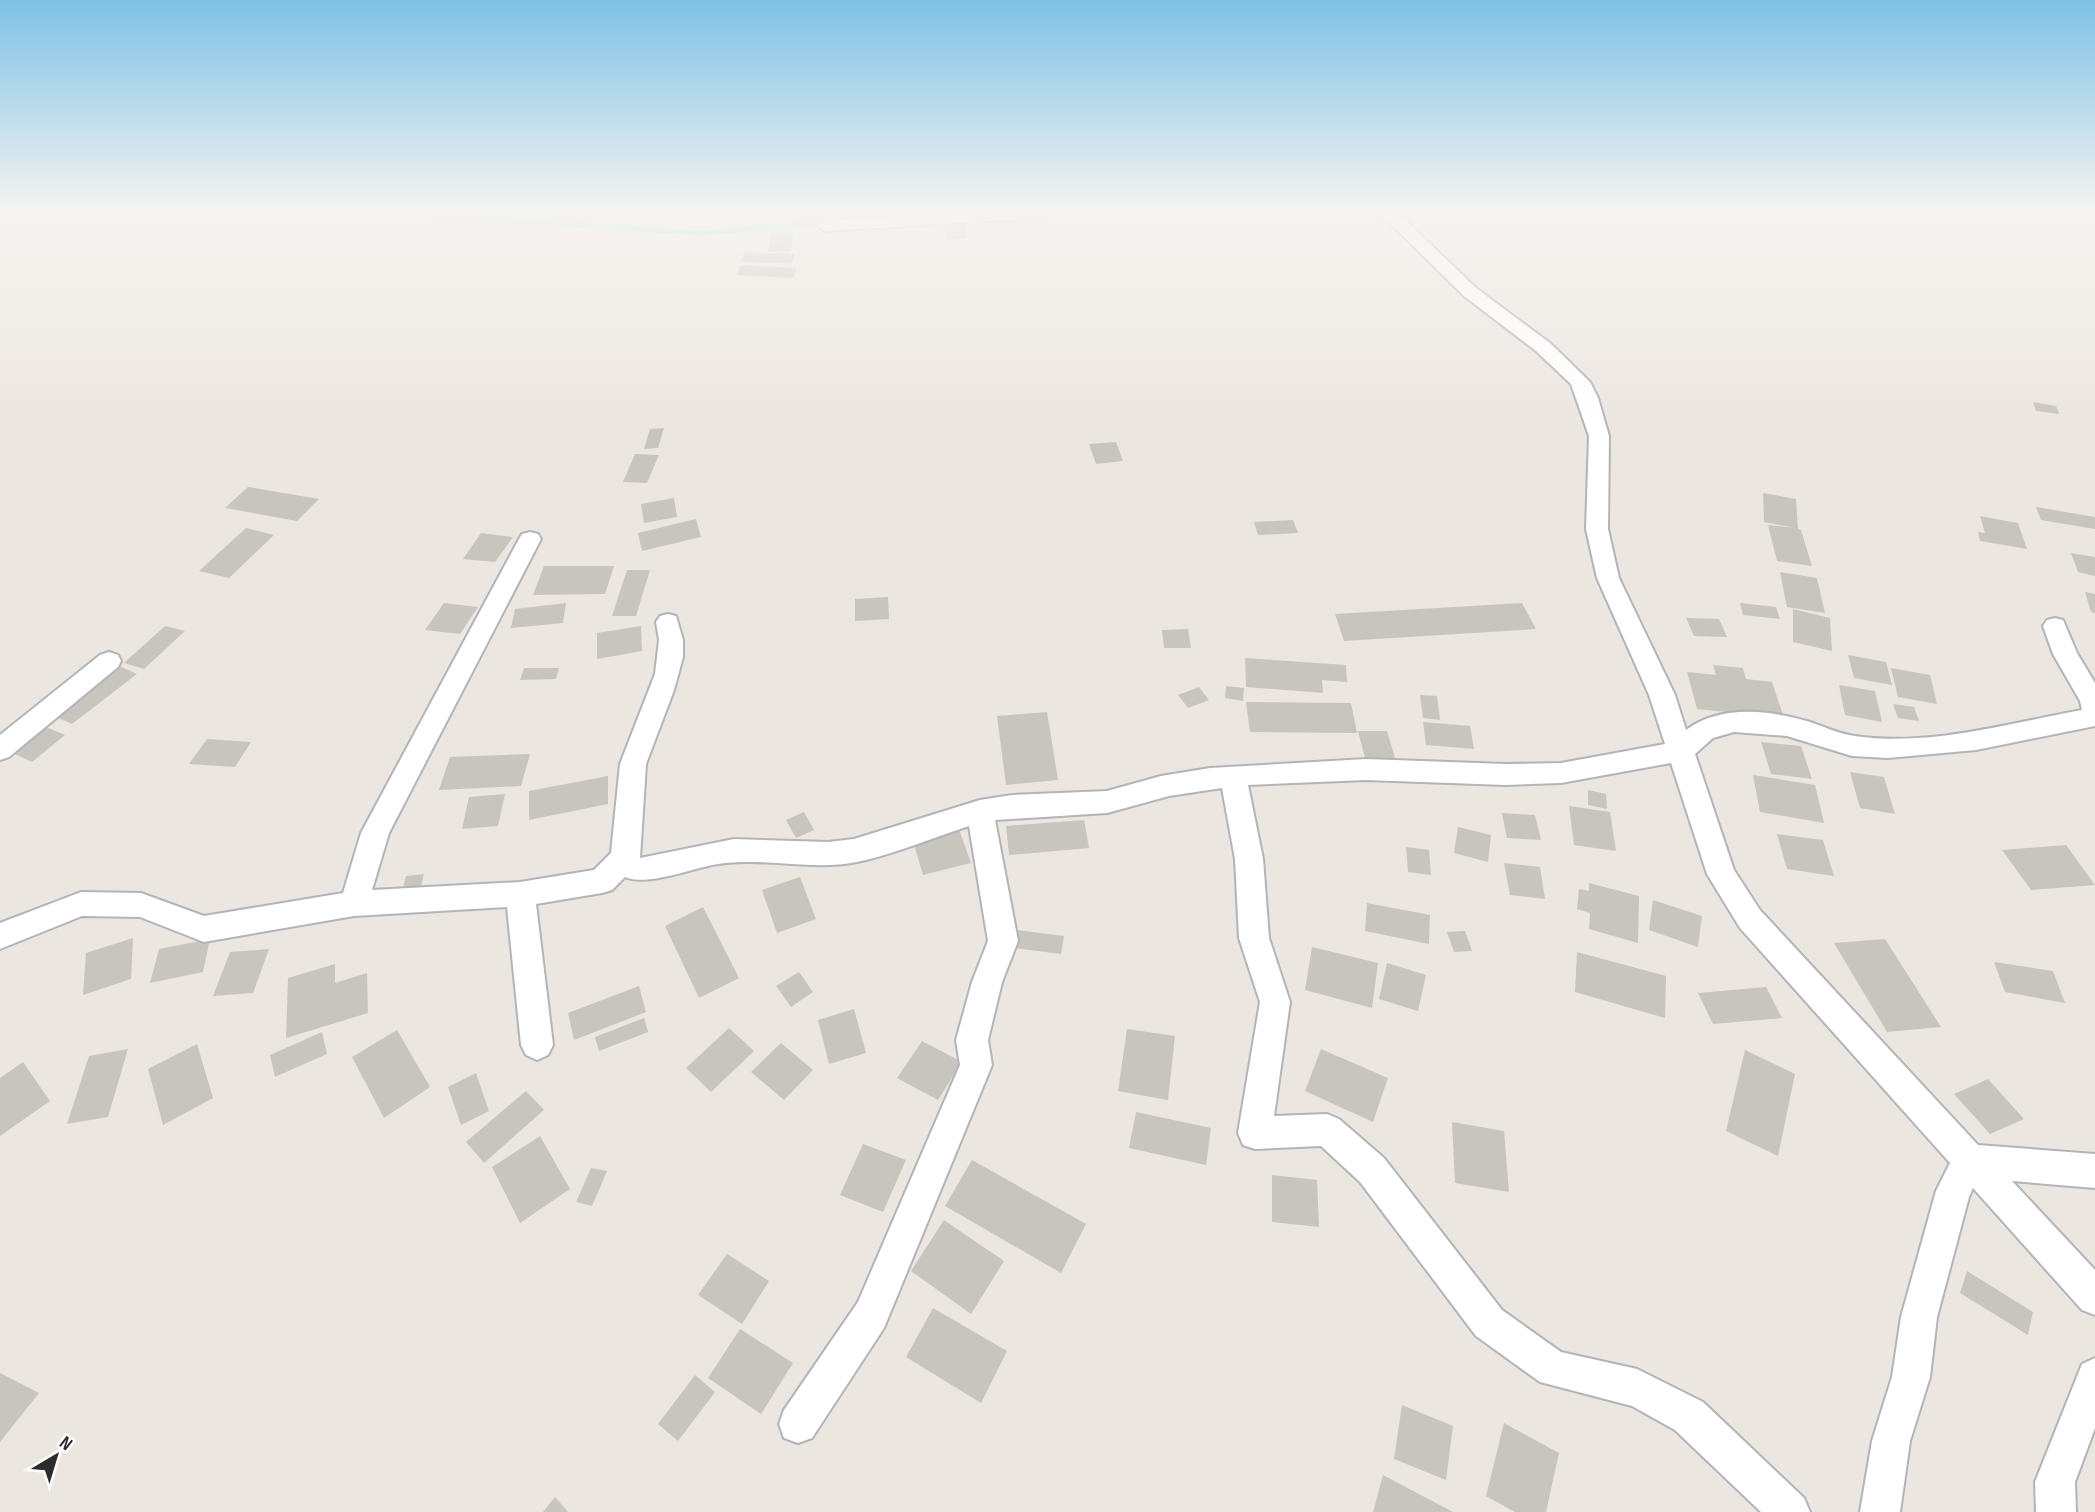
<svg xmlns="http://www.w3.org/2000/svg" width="2095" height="1512" font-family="'Sofia Sans Condensed',sans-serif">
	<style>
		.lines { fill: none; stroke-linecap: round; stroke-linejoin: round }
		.stream { stroke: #7fd4e2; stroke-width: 5 }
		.building { fill: #c8c4be }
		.street-casing { stroke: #b1b4bb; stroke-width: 4 }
		.street { fill: #fff; fill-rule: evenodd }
	</style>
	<rect width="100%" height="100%" fill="#ece6e0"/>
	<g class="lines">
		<path class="stream" d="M385 213 700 233 827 223"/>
	</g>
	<path class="building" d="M963 220 968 238 948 240 943 222Z
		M771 233H793L791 251 768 252Z
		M744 253 795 254 792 263 741 262Z
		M741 265 797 268 793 278 736 275Z
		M2033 402 2056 406 2059 414 2036 411Z
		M664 428 658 448 644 449 650 429Z
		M1116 442 1123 461 1096 464 1089 444Z
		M635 454 659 455 647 483 623 482Z
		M248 487 319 499 297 521 225 508Z
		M1763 493 1796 499 1798 529 1801 530 1812 566 1777 561 1768 525 1795 528 1764 522Z
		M674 498 677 517 644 523 641 504Z
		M2036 507 2095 517V529L2041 520Z
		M1980 516 2018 523 2027 549 1980 541 1978 532 1985 533Z
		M696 519 701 537 642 551 638 533Z
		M1293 520 1298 533 1258 535 1254 522Z
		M246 528 274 535 229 578 199 571Z
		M481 533 513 537 495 562 463 559Z
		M2071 553 2095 557V576L2078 572Z
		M544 566H614L605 594 533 595Z
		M627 570H650L636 616H612Z
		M1780 572 1817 578 1825 613 1787 607Z
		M2085 592 2095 594V613L2091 612Z
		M888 597 889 619 855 621V599Z
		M444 603 478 607 460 634 425 630Z
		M566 603 563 623 511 628 515 609Z
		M1522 603 1536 629 1344 641 1335 614Z
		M1740 603 1776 607 1780 619 1743 615Z
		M1793 609 1830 618 1832 651 1793 642Z
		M1686 618 1719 619 1727 637 1694 636Z
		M165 626 185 631 144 669 124 663Z
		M641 626 642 651 597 659V633Z
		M1188 629 1191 648H1164L1162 630Z
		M1848 655 1886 662 1892 685 1854 678Z
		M1245 658 1346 665 1347 682 1322 680 1323 693 1246 687Z
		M115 664 137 674 72 724 49 714Z
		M1713 665 1743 668 1746 679 1772 682 1784 718 1697 709 1687 672 1716 675Z
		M524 668H559L556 679 520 680Z
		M1891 668 1930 675 1937 704 1898 697Z
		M1839 685 1875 691 1882 722 1845 715Z
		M1226 686 1244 688 1243 701 1225 698Z
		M1199 687 1209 700 1188 708 1178 695Z
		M1420 695 1437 696 1440 720 1423 718Z
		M1246 702 1351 703 1357 733 1250 732Z
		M1893 704 1914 707 1919 721 1898 718Z
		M1047 712 1058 780 1006 785 997 716Z
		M1423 722 1470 726 1474 749 1426 745Z
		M44 726 65 735 32 762 11 752Z
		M1358 731H1387L1395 758H1365Z
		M207 739 251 742 235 767 189 764Z
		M1761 742 1801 746 1812 779 1771 774Z
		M530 754 521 786 439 790 450 757Z
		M1850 772 1884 777 1895 814 1860 808Z
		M1753 775 1815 785 1824 823 1760 812Z
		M608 776V804L529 820V791Z
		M1588 790 1606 794 1607 809 1588 805Z
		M505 794 498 826 462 829 469 797Z
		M1569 806 1610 812 1616 851 1574 845Z
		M804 812 814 830 796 838 786 820Z
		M1502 813 1535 815 1541 840 1507 838Z
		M1084 820 1089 848 1009 855 1006 826Z
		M1458 827 1491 835 1488 862 1454 853Z
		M959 829 971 863 923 875 913 841Z
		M1777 834 1823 840 1834 876 1787 869Z
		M2066 845 2095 885 2031 890 2002 850Z
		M1406 847 1429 850 1431 875 1408 872Z
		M1504 863 1540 867 1545 899 1510 895Z
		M424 874 419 894 401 896 406 876Z
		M800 877 816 919 777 933 762 890Z
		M1589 883 1639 896 1638 943 1589 929 1590 913 1577 909 1579 889 1589 891Z
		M1653 900 1702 916 1698 947 1649 930Z
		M1367 903 1430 915 1429 944 1365 931Z
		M703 907 739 978 699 998 665 926Z
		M1017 930 1064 936 1061 954 1014 948Z
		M1465 931 1472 951 1454 952 1447 932Z
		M133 938 131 979 83 995 86 953Z
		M210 939 203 972 150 983 159 949Z
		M1885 939 1941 1027 1887 1032 1834 943Z
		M1312 947 1378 963 1372 1008 1305 990Z
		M269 949 253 993 213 996 230 952Z
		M1577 952 1666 976 1665 1018 1575 992Z
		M1994 962 2053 971 2065 1003 2005 992Z
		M1387 963 1426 975 1418 1011 1379 999Z
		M335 964V983L367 973 368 1013 286 1038 288 978Z
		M799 972 813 992 791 1007 776 986Z
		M639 986 646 1012 574 1040 568 1013Z
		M1766 987 1782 1018 1713 1024 1698 993Z
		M854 1009 866 1053 829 1064 818 1020Z
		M644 1018 648 1032 599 1051 595 1037Z
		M729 1028 754 1051 711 1092 686 1068Z
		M1127 1029 1175 1036 1168 1100 1118 1091Z
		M397 1030 430 1087 384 1118 352 1057Z
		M322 1032 327 1054 275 1077 270 1055Z
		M922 1041 962 1062 938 1100 897 1078Z
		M781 1043 813 1070 784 1100 751 1072Z
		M197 1044 213 1098 163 1125 148 1069Z
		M128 1049 108 1117 67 1124 89 1056Z
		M1321 1049 1388 1078 1373 1122 1305 1091Z
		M1745 1050 1795 1074 1778 1156 1726 1131Z
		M23 1062 50 1101 0 1136V1078Z
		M476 1073 489 1111 461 1125 448 1087Z
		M1988 1079 2024 1119 1990 1134 1954 1094Z
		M526 1091 544 1110 484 1163 466 1142Z
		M1136 1112 1211 1128 1206 1165 1129 1148Z
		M1452 1122 1504 1131 1509 1192 1455 1183Z
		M540 1136 570 1189 520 1223 492 1167Z
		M863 1144 906 1160 883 1212 840 1195Z
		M972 1160 1086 1224 1061 1273 945 1206Z
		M591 1168 607 1171 592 1206 576 1202Z
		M1272 1175 1317 1180 1319 1227 1272 1222Z
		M944 1220 1004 1261 971 1314 911 1271Z
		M727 1254 769 1281 742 1324 698 1295Z
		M1967 1271 2033 1312 2028 1335 1960 1293Z
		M933 1308 1007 1351 981 1403 906 1357Z
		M740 1329 793 1363 761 1414 708 1378Z
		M0 1373 39 1393 0 1442Z
		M695 1375 715 1392 678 1441 658 1424Z
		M1402 1405 1453 1426 1446 1480 1394 1459Z
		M1504 1423 1559 1453 1546 1512H1515L1486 1496Z
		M1383 1475 1453 1512H1373Z
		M555 1497 568 1512H543Z"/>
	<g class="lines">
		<defs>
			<path id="street" d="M956 213H1048L1040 218 825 231 817 226 825 221Z
				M1376 213 1401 216 1476 288 1550 343 1590 382 1598 398 1609 436 1608 529 1619 578 1675 695 1686 730C1721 704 1770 710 1810 722 1825 727 1839 734 1855 736 1930 747 2009 723 2082 710L2080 701 2053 654 2043 626 2047 620 2055 618 2063 620 2077 653 2095 683V726L1976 750 1888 758 1852 756 1787 736 1734 732 1713 738 1695 754 1734 870 1760 910 1978 1145 2095 1154V1188L2012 1181 2095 1270V1315L2082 1310 1973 1188 1969 1197 1937 1317 1930 1377 1910 1441 1900 1512H1860L1872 1441 1892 1377 1901 1317 1936 1191 1950 1163 1740 928 1707 874 1671 763 1561 783 1505 785 1366 780 1248 785 1263 859 1269 938 1290 1002 1274 1116 1327 1114 1339 1119 1384 1158 1502 1310 1561 1352 1637 1369 1703 1402 1804 1498 1810 1512H1761L1675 1430 1632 1406 1540 1382 1476 1336 1360 1182 1321 1146 1255 1149 1243 1145 1238 1133 1260 1002 1239 938 1235 859 1222 788 1169 796 1107 813 995 820 1018 941 1002 982 988 1040 992 1065 884 1328 812 1438 798 1443 784 1438 779 1424 784 1410 858 1302 960 1065 956 1040 972 982 988 941 969 826C932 838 895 854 857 862 811 871 764 857 718 864 692 868 647 887 625 877L612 890 602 893 536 904 553 1045 548 1055 537 1060 526 1055 521 1045 507 907 354 916 204 942 140 917 82 916 0 949V923L81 892 141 893 204 916 343 893 361 833 519 539 522 534 530 532 538 534 541 539 389 833 372 890 520 882 594 870 611 853 620 764 655 674 659 640 656 622 660 616 668 614 676 616 683 640V657L674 690 646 764 640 858 734 839 828 842 854 839 980 800 1012 795 1107 791 1161 776 1210 768 1366 759 1505 764 1561 763 1665 744 1649 695 1597 578 1586 529 1589 436 1571 384 1536 351 1464 296 1389 222Z
				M109 652 118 655 121 661 118 667 9 757 0 760V735L100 655Z
				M2095 1358V1428L2075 1482 2076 1512H2036L2035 1482 2082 1364Z"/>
		</defs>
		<use href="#street" class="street-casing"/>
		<use href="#street" class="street"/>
	</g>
	<linearGradient id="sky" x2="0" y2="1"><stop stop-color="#7ec1e6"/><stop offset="0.5" stop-color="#f6f4f1"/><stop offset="1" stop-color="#f6f4f1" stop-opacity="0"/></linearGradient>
	<rect width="2095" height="425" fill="url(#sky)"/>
	<g transform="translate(56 1456) rotate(38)" stroke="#ffffff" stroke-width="5" paint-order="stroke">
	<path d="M0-5L12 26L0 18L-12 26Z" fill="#2c2c2c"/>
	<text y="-10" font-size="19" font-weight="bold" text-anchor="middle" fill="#2c2c2c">N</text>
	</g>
</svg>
